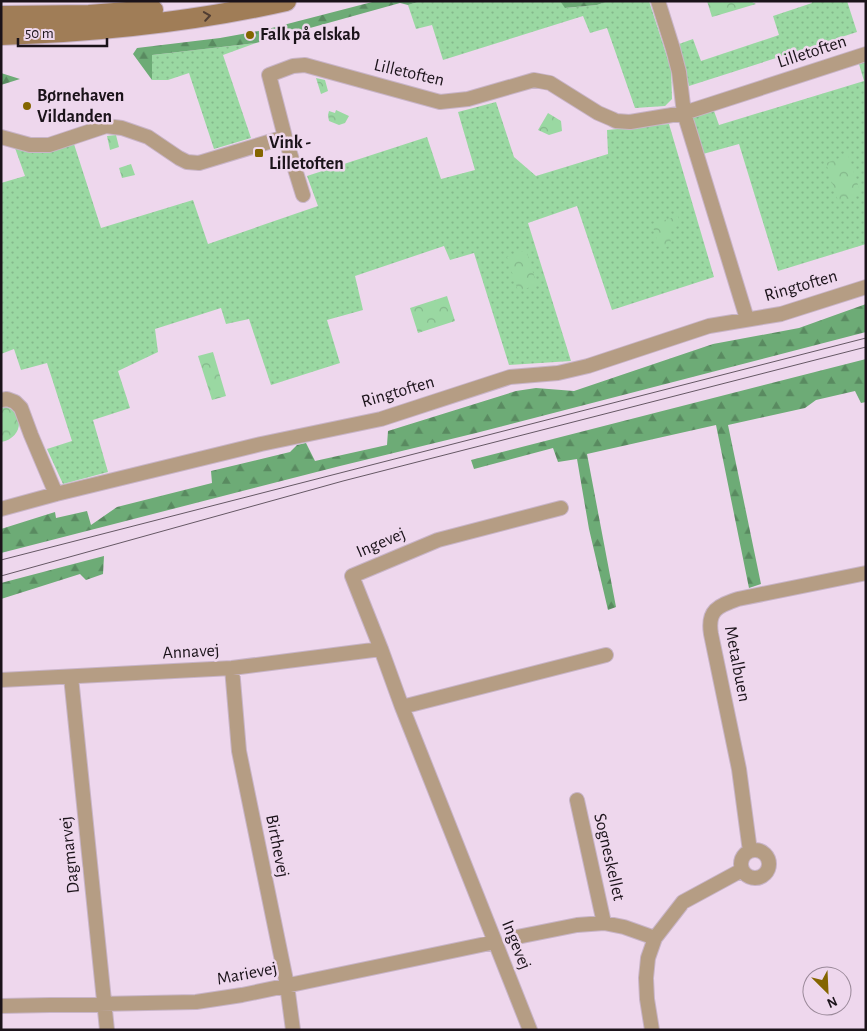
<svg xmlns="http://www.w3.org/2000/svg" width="867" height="1031" font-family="'Alegreya Sans',sans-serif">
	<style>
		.grass { fill: url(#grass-dots) }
		.forest { fill: url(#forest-firs) }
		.park { fill: url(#park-crowns) }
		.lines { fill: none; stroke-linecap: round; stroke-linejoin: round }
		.street-casing { stroke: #c8b4c7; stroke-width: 16 }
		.secondary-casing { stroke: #c8b4c7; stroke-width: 22 }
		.street { stroke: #b59d84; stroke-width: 14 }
		.secondary { stroke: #a07d57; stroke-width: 20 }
		.tram { stroke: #665865; stroke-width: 1 }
		.oneway { stroke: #503d32 }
		.poi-dot { fill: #846500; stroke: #eed7ed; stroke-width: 2 }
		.labels { text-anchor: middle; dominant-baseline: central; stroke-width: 5; stroke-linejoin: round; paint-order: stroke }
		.poi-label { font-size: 18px; font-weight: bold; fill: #1b131a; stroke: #eed7ed; text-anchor: start }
		.street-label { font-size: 18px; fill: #1b131a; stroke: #eed7ed }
	</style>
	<defs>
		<pattern id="grass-dots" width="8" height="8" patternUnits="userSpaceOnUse" patternTransform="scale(1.25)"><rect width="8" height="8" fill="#9ad8a2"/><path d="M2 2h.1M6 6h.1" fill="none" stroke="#84b88b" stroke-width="1.8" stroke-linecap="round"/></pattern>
		<pattern id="forest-firs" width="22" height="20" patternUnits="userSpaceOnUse" patternTransform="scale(1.25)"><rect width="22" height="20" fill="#6dab76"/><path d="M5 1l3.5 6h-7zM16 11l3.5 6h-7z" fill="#598a60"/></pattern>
		<pattern id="park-crowns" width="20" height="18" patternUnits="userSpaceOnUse" patternTransform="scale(1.25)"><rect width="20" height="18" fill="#9ad8a2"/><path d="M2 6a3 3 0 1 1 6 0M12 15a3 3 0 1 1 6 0" fill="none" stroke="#84b88b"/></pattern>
	</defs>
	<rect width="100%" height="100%" fill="#eed7ed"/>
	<path class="grass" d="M421 1H560L566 8 597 5 609 1H649L671 69 672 99 665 106 635 108 607 28 590 33 583 16 443 60 432 25 416 29 408 5Z
		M811 1H847L857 32 689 86 679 44 693 39 701 61 779 35 773 16 812 3Z
		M256 43 223 55 251 138 214 149 189 73 168 80H152V55Z
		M866 62V244L778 271 739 144 703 154 692 118 714 111 719 125 864 81 859 64Z
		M496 102 514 157 536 176 608 154 607 130 669 124 714 277 612 310 577 206 528 223 571 361 509 365 474 253 450 260 444 246 355 276 363 310 327 320 340 363 271 385 249 319 226 324 221 308 155 329 158 352 118 371 130 408 93 420 108 472 63 484 47 449 72 441 47 363 21 370 14 349 1 354V183L25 176 15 148 42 153 74 144 101 228 193 200 208 244 318 206 307 176 427 137 441 179 475 170 458 112Z"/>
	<path class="forest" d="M376 1H421L408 5 400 3 256 43 152 55V80L133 54 137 48 220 38 264 30Z
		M560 1H609L597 5 565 8Z
		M1 73 20 79 1 85Z
		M866 304V332L476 433 340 466 1 553V529L55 512 56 518 87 511 91 525 117 507 212 483 211 471 290 452 297 445 306 443 315 461 387 445 388 431 516 391 536 388 574 391 713 344 799 328Z
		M866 359V402L861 403 855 391 816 400 805 408 728 425 761 584 749 588 716 425 587 454 616 607 608 610 589 529 577 459 558 462 553 448 474 469 471 460Z
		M104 556 103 574 86 580 80 574 1 599V583Z"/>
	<path class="park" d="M707 1H750L756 4 712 17Z
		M316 78 325 80 328 91 321 94Z
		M336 110 349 116 345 123 339 125 329 121 328 115 329 111 335 113Z
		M548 113 561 121 562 131 549 135 538 130Z
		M116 135 119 147 110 150 107 136Z
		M848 155 861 194 838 201 826 163Z
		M131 164 135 175 122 178 119 168Z
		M678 216 680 225 675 227 676 229 668 232 672 245 660 249 652 224Z
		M526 250 537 285 518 291 507 257Z
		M447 296 455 321 418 333 410 308Z
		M213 352 226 396 212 400 198 356Z
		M1 406C25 408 25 438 1 442Z"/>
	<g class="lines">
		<defs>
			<path id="street" d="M658 1 673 49 679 72 684 113 747 319
				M1 137 30 145H49L106 126 122 128 148 137 179 158 187 162 199 163 285 137
				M303 195 285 137 269 75 293 66 305 65 440 102 468 99 534 80 550 83 598 113 612 119 616 121 630 122 684 113 866 54
				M1 400 7 399 15 402 21 408 31 435 56 494
				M1 509 56 494 261 444 381 419 510 377 558 373 588 366 709 326 781 314 866 287
				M232 668 239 751 287 985 293 1030
				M71 677 107 1030
				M1 680 232 668 381 649
				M402 707 606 655
				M577 800 604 923
				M741 864a14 14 0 1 1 28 0a14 14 0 1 1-28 0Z
				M750 851 739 769 711 634C707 610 718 606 738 599L866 573
				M517 937 577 925 604 923 624 927 655 938
				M1 1006 196 1002 242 995 495 942
				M530 1030 402 707 381 649 352 576 438 540 561 508
				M652 1030 647 999 646 978 648 958 655 938 683 902 742 870"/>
			<path id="secondary" d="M1 16 89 15 153 10
				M1 35C97 32 193 22 286 1"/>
		</defs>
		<use href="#street" class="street-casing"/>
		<use href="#secondary" class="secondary-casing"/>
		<use href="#street" class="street"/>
		<use href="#secondary" class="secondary"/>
		<path class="tram" d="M1 560 866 338
			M1 576 343 481 866 347"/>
	</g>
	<defs><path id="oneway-chevron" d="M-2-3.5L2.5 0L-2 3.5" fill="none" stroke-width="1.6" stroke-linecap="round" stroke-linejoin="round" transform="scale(1.25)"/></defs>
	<use class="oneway" href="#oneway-chevron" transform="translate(207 16) rotate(-9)"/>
	<g class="poi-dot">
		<circle cx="250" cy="35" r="5"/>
		<circle cx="27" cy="106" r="5"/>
		<rect x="254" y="148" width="10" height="10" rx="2.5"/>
	</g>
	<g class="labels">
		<g class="poi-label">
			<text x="260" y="35">Falk på elskab</text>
			<text x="37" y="96">Børnehaven<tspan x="37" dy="21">Vildanden</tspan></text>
			<text x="269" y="143">Vink -<tspan x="269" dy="21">Lilletoften</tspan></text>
		</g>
		<g class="street-label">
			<text transform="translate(812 52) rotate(-18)">Lilletoften</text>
			<text transform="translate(409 73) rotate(13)">Lilletoften</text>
			<text transform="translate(801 286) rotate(-16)">Ringtoften</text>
			<text transform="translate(398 392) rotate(-16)">Ringtoften</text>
			<text transform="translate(381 543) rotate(-23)">Ingevej</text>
			<text transform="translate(191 652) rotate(-3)">Annavej</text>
			<text transform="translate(737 664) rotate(79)">Metalbuen</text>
			<text transform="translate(277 846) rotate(79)">Birthevej</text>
			<text transform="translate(70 855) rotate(-96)">Dagmarvej</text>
			<text transform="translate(609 857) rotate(77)">Sogneskellet</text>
			<text transform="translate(516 945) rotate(68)">Ingevej</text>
			<text transform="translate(247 974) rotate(-11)">Marievej</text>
		</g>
	</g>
	<rect width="867" height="1031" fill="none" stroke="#1b131a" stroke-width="5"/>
	<g transform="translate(827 991) rotate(156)"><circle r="24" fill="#eed7ed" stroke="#9a8999"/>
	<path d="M0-4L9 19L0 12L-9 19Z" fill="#846500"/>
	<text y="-8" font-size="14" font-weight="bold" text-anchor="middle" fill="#1b131a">N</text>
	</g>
	<path d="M18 38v8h89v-8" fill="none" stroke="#1b131a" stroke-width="2.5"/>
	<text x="25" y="38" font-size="15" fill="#1b131a" stroke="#eed7ed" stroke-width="4" paint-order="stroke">50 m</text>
</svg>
